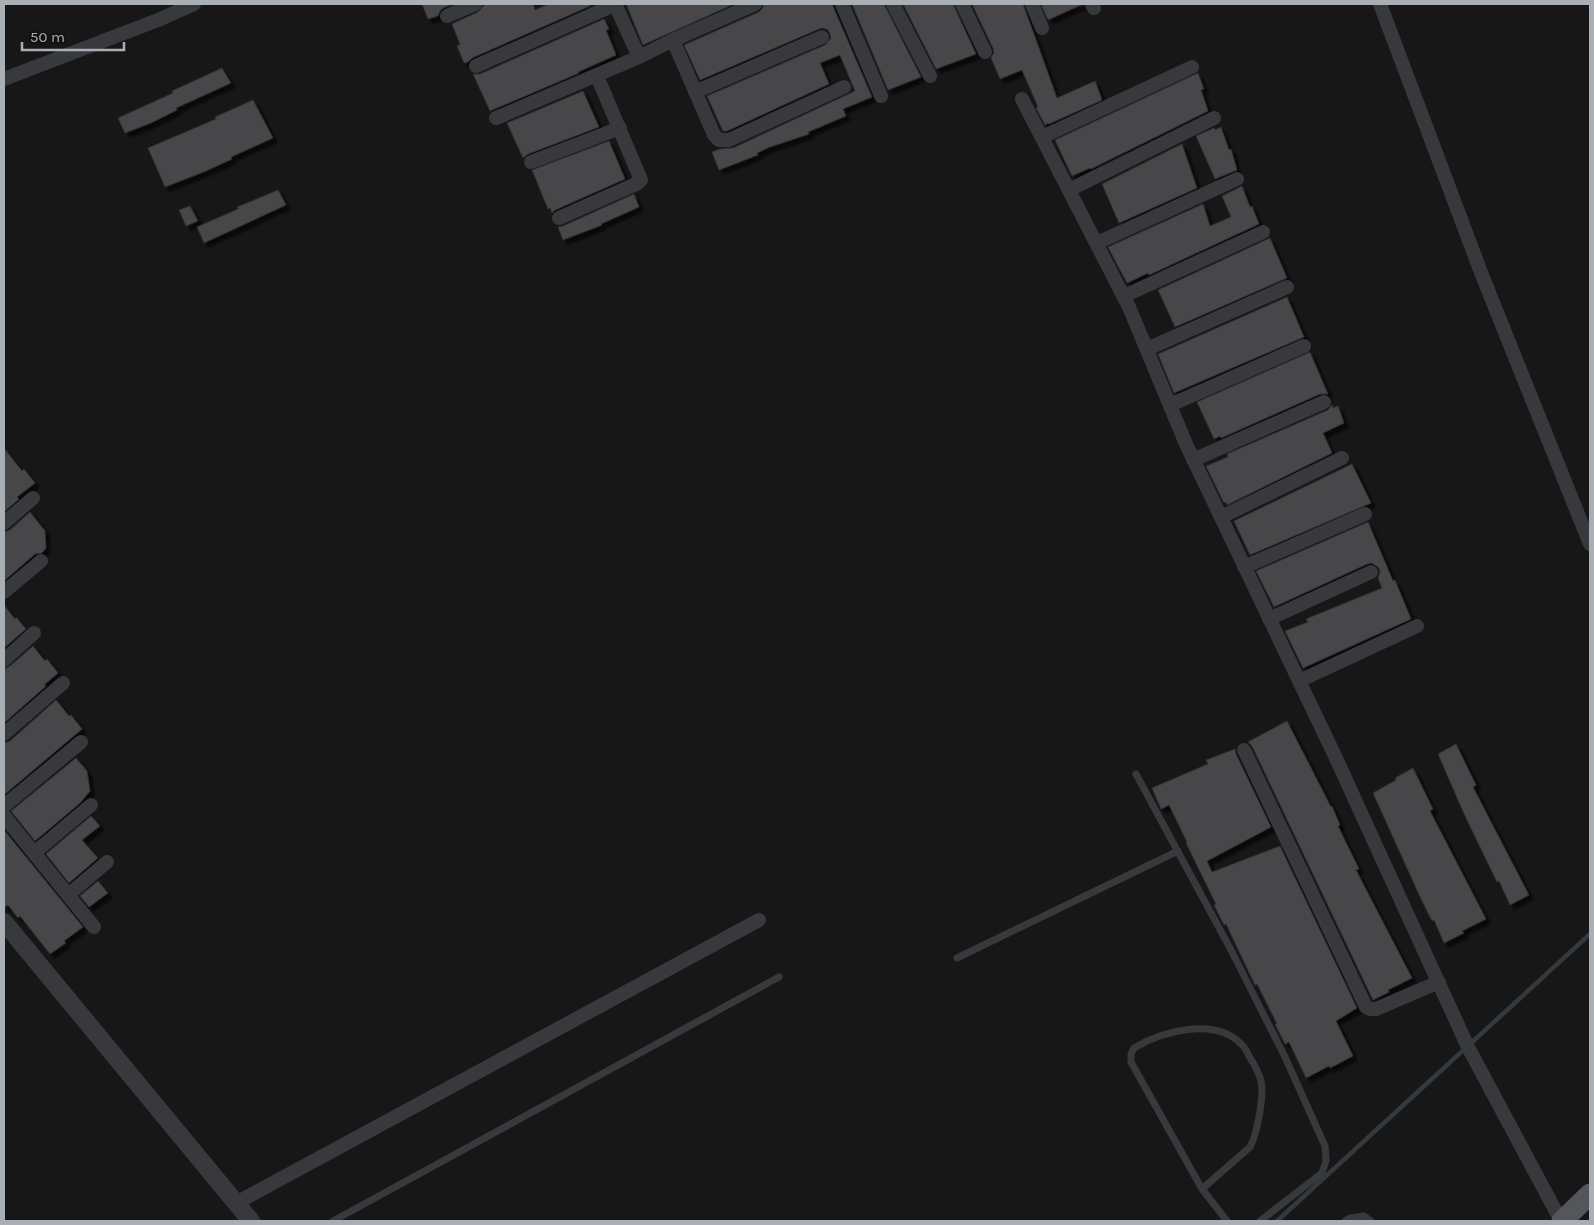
<svg xmlns="http://www.w3.org/2000/svg" width="1594" height="1225" font-family="Karla,sans-serif">
	<style>
		.lines { fill: none; stroke-linecap: round; stroke-linejoin: round }
		.stream { stroke: #323a40; stroke-width: 4.5 }
		.building { fill: #46474a; stroke: #313134; filter: url(#shadow) }
		.service { stroke: #38393d; stroke-width: 7 }
		.minor { stroke: #38393d; stroke-width: 14 }
		.tertiary { stroke: #38393d; stroke-width: 18 }
		.primary { stroke: #55565b; stroke-width: 21 }
	</style>
	<defs>
		<filter id="shadow"><feDropShadow dx="4.5" dy="4.5" stdDeviation="1" flood-color="#0009"/></filter>
	</defs>
	<rect width="100%" height="100%" fill="#171718"/>
	<g class="lines">
		<path class="stream" d="M1277 1221 1590 934"/>
	</g>
	<path class="building" d="M422 4H453L443 8 440 11 438 16 428 19Z
		M487 4H533L535 10 549 4H589L590 6 472 58 468 62 464 63 457 46 460 44 452 24 478 12 484 5Z
		M626 4H734L643 45Z
		M764 4H832L872 97 843 109 846 116 808 132 809 134 770 147 757 153 758 155 719 170 712 152 720 149 733 148 855 91 840 55 820 63 829 84 727 131H723L707 96 825 45 831 38 830 34 828 30 823 28 819 29 700 80 684 45 759 12 762 9Z
		M852 4H884L921 77 888 90Z
		M903 4H953L976 54 936 69Z
		M972 4H1023L1057 98 1095 81 1102 100 1049 124 1048 123 1045 125 1036 108 1038 107 1022 70 1000 79 991 58 994 53 993 48Z
		M1041 4H1083L1048 20Z
		M604 19 609 29 606 30 616 55 578 72 579 73 490 111 473 74H480Z
		M222 68 231 83 176 108 177 110 151 123 125 133 118 118 173 93 172 91Z
		M1198 73 1204 89 1201 90 1208 111 1091 169 1090 168 1072 176 1055 140Z
		M583 91 599 127 528 154 523 158 507 123Z
		M253 100 273 138 231 157 232 159 206 171 165 187 148 148 216 119 215 117Z
		M1221 127 1229 150 1231 149 1237 170 1215 179 1196 136 1214 128 1215 130Z
		M609 141 625 179 555 210 552 213 550 208 548 209 532 170Z
		M1182 144 1197 188 1119 223 1102 184Z
		M1242 186 1250 207 1252 206 1259 224 1149 275 1148 273 1127 283 1108 247 1203 204 1210 226 1231 217 1222 196Z
		M278 190 286 205 204 243 197 227 238 209 237 207 252 201Z
		M634 194 639 207 601 224 602 225 563 240 558 227 563 226Z
		M190 206 198 221 186 226 179 210Z
		M1270 238 1287 278 1175 327 1158 290Z
		M1287 297 1304 337 1174 393 1158 354Z
		M1310 352 1328 394H1320L1221 438 1220 436 1214 439 1197 402Z
		M1332 405 1333 408 1338 406 1344 423 1323 433 1332 453 1227 505 1226 502 1224 503 1206 466 1228 457 1227 454 1328 410Z
		M4 448 22 471 24 469 35 483 17 497 19 499 4 512Z
		M1352 464 1371 503 1250 555 1234 521Z
		M30 512 45 531 46 548 42 553 35 554 4 581V532L10 530Z
		M1368 522 1393 581 1395 580 1411 619 1303 668 1285 631 1308 622 1306 619 1382 588 1378 578 1380 572 1379 568 1372 563 1367 564 1274 607 1256 571Z
		M4 605 15 619 16 617 26 629 4 648Z
		M33 646 45 661 47 659 58 673 44 685 46 686 4 723V669L10 666Z
		M56 700 69 716 71 715 82 729 4 795V743L10 741Z
		M1287 721 1331 807 1332 806 1340 825 1338 826 1359 869 1356 870 1412 978 1388 990 1389 992 1373 1000 1252 746 1248 742Z
		M1456 744 1476 785 1473 787 1529 895 1510 905 1499 881 1497 882 1465 816 1438 754Z
		M1235 749 1236 754 1271 827 1207 861 1212 872 1280 846 1357 1008 1336 1021 1353 1056 1330 1068 1329 1066 1306 1078 1289 1042 1285 1044 1275 1024H1277L1257 984 1255 985 1226 924 1224 925 1214 905 1216 904 1186 843 1187 842 1169 805 1161 809 1152 788 1208 764 1206 760Z
		M76 758 87 771 90 791 80 803 35 841 11 811Z
		M1413 768 1433 809 1430 811 1486 919 1462 931 1464 933 1444 943 1434 920 1432 921 1421 899 1373 793 1396 780 1395 778Z
		M91 816 100 826 82 840 98 858 69 883 46 854Z
		M4 830 83 927 64 941 66 943 50 954 20 916 18 918 8 905 4 908Z
		M98 881 108 893 89 907 80 896Z"/>
	<g class="lines">
		<path class="service" d="M1136 774 1231 950 1285 1057 1325 1146 1326 1161 1322 1173 1260 1221
			M957 958 1178 851
			M1202 1189 1250 1147C1256 1136 1258 1124 1260 1111 1264 1086 1263 1078 1249 1056 1247 1052 1245 1047 1241 1044 1215 1017 1162 1031 1134 1048L1131 1054V1062L1202 1189 1227 1221
			M333 1221 779 977
			M1345 1221 1350 1218 1364 1216 1371 1221"/>
		<path class="minor" d="M615 4 639 57
			M842 4 881 96
			M893 4 930 76
			M962 4 985 52
			M1032 4 1042 28
			M1092 4 1094 8
			M1380 4 1482 275 1590 544
			M447 16 475 4
			M673 40 714 135 719 140H729L844 87
			M476 66 616 4
			M4 79 158 20 194 4
			M695 92 822 37
			M1022 99 1129 307 1186 444 1335 756 1468 1047 1561 1221
			M496 118 639 57 673 40 755 4
			M1042 137 1192 67
			M531 162 620 128
			M1069 190 1214 118
			M559 218 638 183 641 180 597 76
			M1097 243 1237 179
			M1124 296 1263 232
			M1147 349 1287 287
			M1170 405 1304 346
			M1193 460 1324 402
			M1221 517 1342 458
			M4 523 33 498
			M1244 567 1365 514
			M4 592 41 561
			M1269 619 1371 572
			M4 660 34 633
			M1299 681 1417 626
			M4 734 63 683
			M1244 750 1366 1007 1370 1009H1376L1439 982
			M4 806 81 742
			M4 816 94 927
			M34 853 91 805
			M68 895 107 862
			M236 1203 759 920"/>
		<path class="tertiary" d="M4 922 251 1221"/>
		<path class="primary" d="M1562 1221 1590 1194"/>
	</g>
	<rect width="1594" height="1225" fill="none" stroke="#aaafb6" stroke-width="10"/>
	<path d="M22 42v8h102v-8" fill="none" stroke="#aaafb6" stroke-width="2.5"/>
	<text x="30" y="42" font-size="15" fill="#aaafb6" stroke="#121213" stroke-width="4" paint-order="stroke">50 m</text>
</svg>
